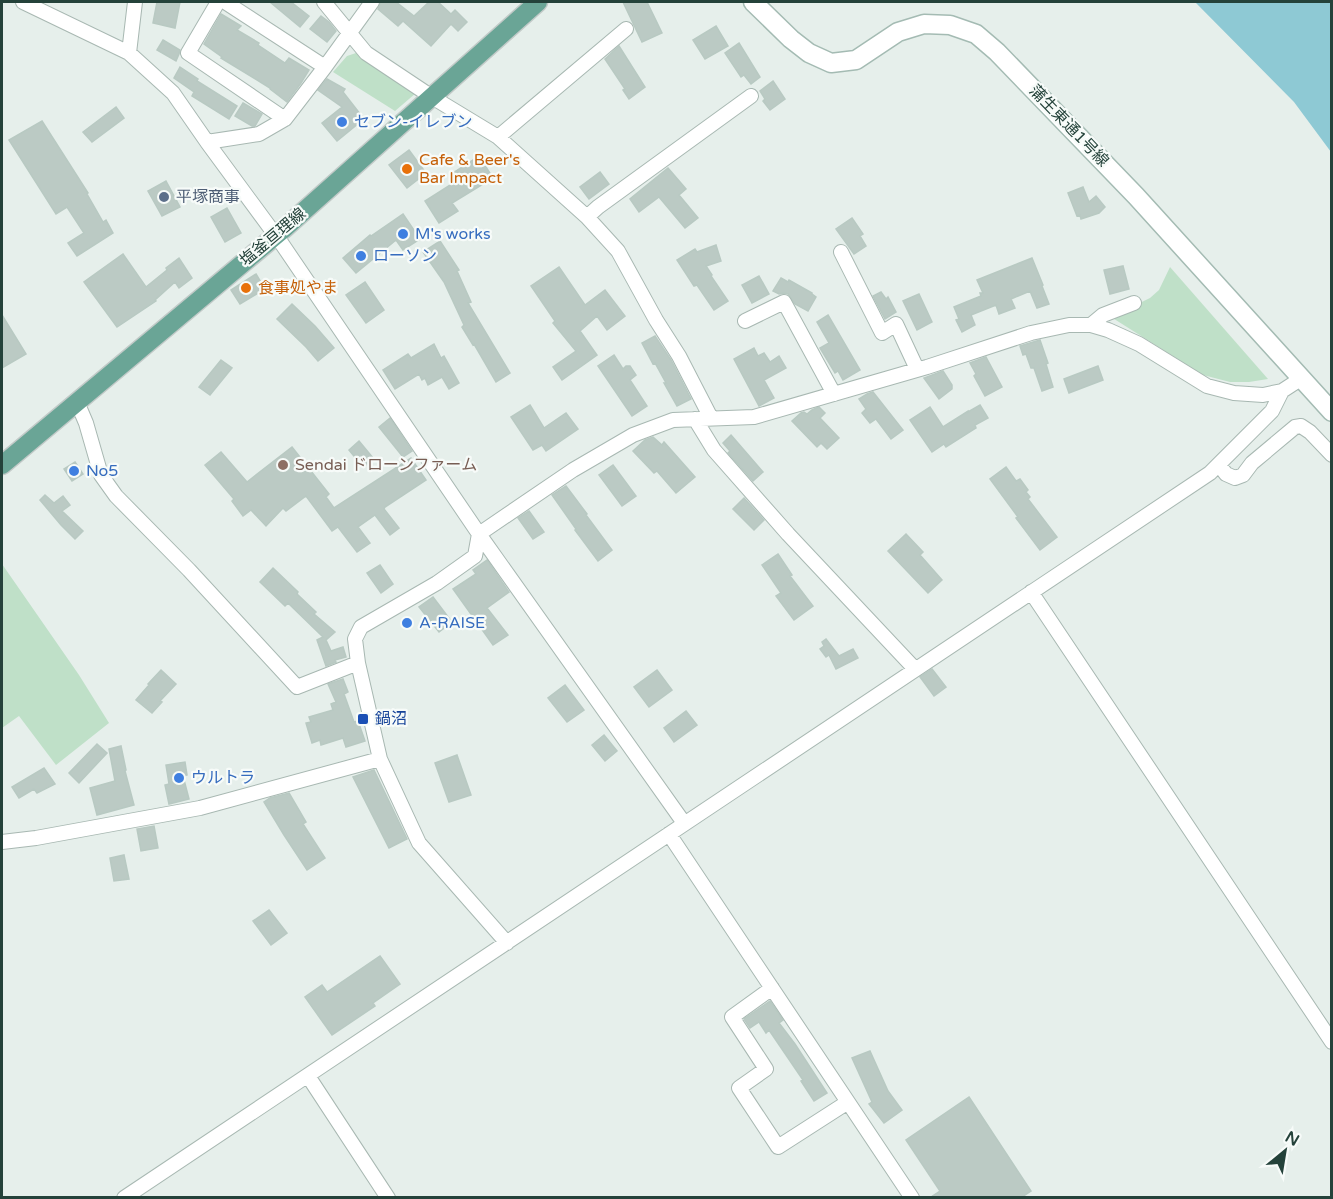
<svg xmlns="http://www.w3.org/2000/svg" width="1333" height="1199" font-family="'Varela Round','Noto Sans JP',sans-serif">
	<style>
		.green { fill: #bfe0c8 }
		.water { fill: #8ec9d4 }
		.building { fill: #bbcac4; stroke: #b8c9c2; stroke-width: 1.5 }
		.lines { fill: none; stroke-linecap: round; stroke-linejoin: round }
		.street-casing { stroke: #a8b8b2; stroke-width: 16 }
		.secondary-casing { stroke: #a4bbb3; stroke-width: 21 }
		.primary-casing { stroke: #c2cac8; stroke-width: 21 }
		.street { stroke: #fff; stroke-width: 14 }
		.secondary { stroke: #fff; stroke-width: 18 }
		.primary { stroke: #6aa596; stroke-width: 18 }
		.shop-dot { fill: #3f7fe0; stroke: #f7fbf9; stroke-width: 2 }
		.food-dot { fill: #e8710a; stroke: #f7fbf9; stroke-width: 2 }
		.service-dot { fill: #5c6f8a; stroke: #f7fbf9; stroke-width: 2 }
		.education-dot { fill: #8d6e63; stroke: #f7fbf9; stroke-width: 2 }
		.transit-dot { fill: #1a4fb4; stroke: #f7fbf9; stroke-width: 2 }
		.labels { text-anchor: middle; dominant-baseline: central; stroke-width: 4.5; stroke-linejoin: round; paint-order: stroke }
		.shop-label { font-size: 16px; fill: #366cbe; stroke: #f7fbf9; text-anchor: start }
		.street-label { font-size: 16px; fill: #24423a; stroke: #f7fbf9 }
		.food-label { font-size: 16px; fill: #c56008; stroke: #f7fbf9; text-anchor: start }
		.service-label { font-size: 16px; fill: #4e5e75; stroke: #f7fbf9; text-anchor: start }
		.education-label { font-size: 16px; fill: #785e54; stroke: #f7fbf9; text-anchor: start }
		.transit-label { font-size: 16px; fill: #164399; stroke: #f7fbf9; text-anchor: start }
	</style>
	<rect width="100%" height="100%" fill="#e6efeb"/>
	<path class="green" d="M356 53 416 93 395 111 333 72 347 56Z
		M1170 267 1268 379 1249 382H1230L1203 375 1111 317 1150 298 1159 290Z
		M2 564 79 675 109 723 56 765 19 716 2 728Z"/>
	<path class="water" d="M1195 2H1331V152L1294 102Z"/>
	<path class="building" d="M157 2H180L175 28 153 23Z
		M270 2H291L309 16 300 27Z
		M381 2H396L414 16 429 2H438L451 14 455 10 467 22 458 31 451 24 431 46 403 21 398 26 378 9Z
		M623 2H647L662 33 642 42Z
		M221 14 241 26 237 30 259 43 258 45 285 63 289 58 309 70 301 83 287 102 270 89V88L221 58 222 57 204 44Z
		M321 16 329 22 336 31 327 42 310 29Z
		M716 26 728 46 705 59 693 40Z
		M163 40 180 50 179 54 176 61 157 50Z
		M739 43 760 77 751 84 744 75 741 77 725 53Z
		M619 46 645 87 629 99 623 90 625 89 605 59Z
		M180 67 198 79 197 81 237 106 229 119 192 96 194 92 174 78Z
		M327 79 345 89 343 92 364 119 337 141 322 123 342 107 318 90Z
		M773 81 785 99 770 110 763 101 765 99 760 91Z
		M243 103 262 114 255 126H252L235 116Z
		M116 107 124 118 92 142 83 132Z
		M42 121 88 193 87 194 103 222 106 220 113 233 77 256 68 243 84 233 67 207 56 214 9 140Z
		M409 150 426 173 407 188 389 165Z
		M479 156 493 178 452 203 458 211 439 223 425 201 455 182 450 175Z
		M668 168 686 189 679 195 698 218 685 228 659 197 639 212 630 199Z
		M600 172 609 184 589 199 580 187Z
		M166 181 180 207 162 216 148 191Z
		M1083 187 1089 202 1096 196 1105 207 1099 213 1081 219 1080 215 1077 216 1068 193Z
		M227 208 241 233 225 242 211 217Z
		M403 214 420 239 403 250 396 240 356 273 343 258 370 235 371 236Z
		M852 218 863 234 860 236 866 246 854 254 836 229Z
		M440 241 459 270 457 271 471 302 468 303 510 373 496 382 474 344 473 345 462 327 464 325 444 282 423 252Z
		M716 245 721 261 706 266 712 275 711 276 728 301 714 310 697 285 694 286 677 260 695 249 697 252Z
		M123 254 146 287 167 270 166 268 179 258 192 278 179 288 175 282 155 300 156 301 117 327 84 282Z
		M1032 258 1043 285 1042 286 1049 304 1037 308 1030 291 1011 299 1015 308 999 314 996 305 971 315 975 325 962 332 956 320 959 319 954 307 981 296 980 293H983L977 280Z
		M1123 266 1129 289 1110 294 1104 270Z
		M559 267 585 305 605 290 625 316 607 330 597 316 580 331 597 355 562 380 553 367 576 351 553 323 555 321 531 286Z
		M256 274 265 289 240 304 231 290Z
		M759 276 769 294 752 303 742 285Z
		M781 278 788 282 789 280 812 293V294L816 297 808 311 795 304 788 294 784 293 779 294 773 291Z
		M365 282 384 310 366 323 346 295Z
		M881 292 886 299 888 297 896 312 885 319 873 296Z
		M919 294 932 322 917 330 903 301Z
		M292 304 315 326 334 348 318 361 306 347 277 319Z
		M2 315 26 354 2 368Z
		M828 315 860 370 843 380 838 371 835 373 820 348 829 343 817 322Z
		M655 336 671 360 691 399 677 406 664 383H666L655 363 653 364 642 343Z
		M1040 340 1048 363 1046 364 1053 387 1042 391 1034 368H1031L1026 354 1023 355 1020 346Z
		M434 344 441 358 444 356 459 383 449 389 442 377 428 385 425 378 422 380 419 374 395 389 383 370 408 354 411 358Z
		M754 348 758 356 764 353 770 362 779 356 786 368 764 380 774 398 759 406 734 359Z
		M614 355 623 369 626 366H630L636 375 630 380 647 406 632 416 598 366Z
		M986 357 1002 387 985 396 974 376 976 374 970 363Z
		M221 360 232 368 210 395 199 387Z
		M1098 366 1103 380 1069 393 1064 379Z
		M943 371 952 385V389L939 399 924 378Z
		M873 392 903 430 891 439 876 419 870 423 862 413 866 409 859 399 867 394Z
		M530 405 544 428 566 413 578 429 546 451 542 445 533 450 511 417Z
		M980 405 988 418 975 425 976 428 946 447 944 444 932 452 910 420 930 407 943 427 968 411V412Z
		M819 407 825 413 820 418 839 438 827 449 821 443 817 447 792 421 801 413 804 412 807 414 812 410Z
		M390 418 412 451 403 457 379 427Z
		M731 435 763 472 753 481 728 453 730 451 723 443Z
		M653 437 662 445 664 442 695 477 676 493 657 471 654 473 633 451 645 440Z
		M359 441 374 459 363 467 349 450Z
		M292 447 329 494 326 497 334 508 411 458 426 480 385 507 384 509 399 528 390 535 375 515 358 527 370 543 357 552 338 527 332 531 306 496 286 511 283 508 266 526 251 510 243 516 232 501 234 499 205 465 221 452 247 482Z
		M75 462 83 474 72 481 64 469Z
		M613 465 636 496 622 506 599 475Z
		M1006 467 1016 481 1020 479 1028 490 1026 492 1030 497 1028 499 1057 537 1040 550 1016 518 1018 517 990 479Z
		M566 486 587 514 586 515 612 550 598 561 575 530 576 529 552 495Z
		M45 495 54 503 63 496 70 505 62 511 83 531 75 539 61 525 40 500Z
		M744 498 764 520 754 530 733 509Z
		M529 511 544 532 533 539 518 518Z
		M906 534 923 552 920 555 942 580 928 593 888 551Z
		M778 554 792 575 790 576 813 606 794 620 776 596 781 593 762 565Z
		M487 560 509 592 487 608 508 635 493 645 453 589 476 574 473 570Z
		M380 565 393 584 381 593 367 573Z
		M273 568 298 592 297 594 316 612 314 614 335 632 326 640 331 651 343 647 346 657 335 660 336 662 326 666 317 640 323 637 288 603 285 606 260 582Z
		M433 597 452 622 439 632 419 607Z
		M826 639 839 656 853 649 858 658 836 669 829 655 826 657 820 649 824 646 822 642Z
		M932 669 946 687 934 696 920 677Z
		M161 670 176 684 160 701 162 702 152 713 136 700 149 685 148 684Z
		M657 670 672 690 649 707 634 687Z
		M343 679 348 692 344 694 354 722 358 721 365 741 346 747 343 738 321 745 320 740 312 743 306 723 311 722 309 717 333 710 331 704 336 702 328 684Z
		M565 685 584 710 567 722 548 698Z
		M686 711 697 725 674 742 664 728Z
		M604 735 617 751 605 761 592 745Z
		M97 744 107 753 79 783 69 773Z
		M121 746 126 770 125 771 134 805 97 815 90 788 115 781 109 749Z
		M457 755 471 795 449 802 435 763Z
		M185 762 187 775 183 776 189 799 169 804 165 785 169 784 166 765Z
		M44 768 55 784 37 793 34 789 19 798 12 787Z
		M374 770 407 839 389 848 353 777Z
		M289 793 306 822 303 824 325 858 307 870 284 835 264 802 270 798Z
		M154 826 158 848 141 851 137 829Z
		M124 855 129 879 114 881 110 858Z
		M269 910 287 933 271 945 253 921Z
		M380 956 400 984 373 1003 375 1006 332 1035 305 997 322 985 327 992Z
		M770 1001 783 1020 779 1023 795 1044 827 1093 814 1101 801 1081 803 1080 769 1030 766 1033 759 1022 750 1028 744 1019Z
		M870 1051 888 1091 902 1110 884 1123 869 1104 872 1102 852 1058Z
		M969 1097 1031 1191 1022 1197H931L940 1191 906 1140Z"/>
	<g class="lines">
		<defs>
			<path id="street" d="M23 2 129 53 173 93 207 142 282 244 479 534 475 556 437 583 361 627 355 639 358 663 380 759 419 843 507 943
				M218 2 188 53 285 119
				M225 2 325 67
				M324 2 366 53 432 97 498 137 587 217 618 251 656 320 679 356 711 418
				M129 53 135 2
				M498 137 626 29
				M207 142 259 134 285 119 325 67 372 2
				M587 217 598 207 751 96
				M841 252 882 333 896 324 917 369
				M745 321 784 302 834 394
				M1091 325 1103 315 1134 303
				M77 402 86 423 101 475 116 496 189 570 297 687 358 663
				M695 419 714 450 788 534 915 669
				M1219 465 1226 474 1235 478 1243 475 1252 463 1295 427 1301 426 1310 432 1332 455
				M1031 592 1332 1042
				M684 823 479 534 573 470 633 435 673 420 754 417 927 367 1031 333 1069 325H1091L1108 330 1139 344 1207 386 1234 393 1263 395 1282 391 1302 378
				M669 834 912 1198
				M2 842 36 838 200 808 380 759
				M772 988 732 1017 766 1069 739 1088 778 1147 848 1102
				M308 1076 388 1198
				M124 1198 1210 473 1272 411 1282 391"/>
			<path id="secondary" d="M753 2 791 39 809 53 831 63 856 60 898 32 924 24 950 25 976 34 997 52 1136 196 1332 412"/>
			<path id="primary" d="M2 465 286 227 538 2"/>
		</defs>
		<use href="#street" class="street-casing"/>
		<use href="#secondary" class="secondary-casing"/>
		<use href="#primary" class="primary-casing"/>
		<use href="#street" class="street"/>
		<use href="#secondary" class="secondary"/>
		<use href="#primary" class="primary"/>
	</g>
	<g class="shop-dot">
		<circle cx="342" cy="122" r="6"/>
		<circle cx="403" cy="234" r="6"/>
		<circle cx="361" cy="256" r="6"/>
		<circle cx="74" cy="471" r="6"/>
		<circle cx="407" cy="623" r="6"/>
		<circle cx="179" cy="778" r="6"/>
	</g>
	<g class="food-dot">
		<circle cx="407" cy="169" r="6"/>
		<circle cx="246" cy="288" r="6"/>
	</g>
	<circle class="service-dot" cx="164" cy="197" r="6"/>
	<circle class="education-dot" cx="283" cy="465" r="6"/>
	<rect class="transit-dot" x="357" y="713" width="12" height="12" rx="3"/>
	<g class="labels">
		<g class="shop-label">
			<text x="354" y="122">セブン-イレブン</text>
			<text x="415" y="234">M's works</text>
			<text x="373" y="256">ローソン</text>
			<text x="86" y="471">No5</text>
			<text x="419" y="623">A-RAISE</text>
			<text x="191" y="778">ウルトラ</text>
		</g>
		<g class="street-label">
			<text transform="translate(1069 126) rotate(46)">蒲生東通1号線</text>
			<text transform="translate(273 237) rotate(-40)">塩釜亘理線</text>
		</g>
		<g class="food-label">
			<text x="419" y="160">Cafe &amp; Beer's<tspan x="419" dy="18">Bar Impact</tspan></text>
			<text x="258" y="288">食事処やま</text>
		</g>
		<g class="service-label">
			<text x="176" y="197">平塚商事</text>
		</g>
		<g class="education-label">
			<text x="295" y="465">Sendai ドローンファーム</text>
		</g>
		<g class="transit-label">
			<text x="375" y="719">鍋沼</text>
		</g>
	</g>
	<rect width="1333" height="1199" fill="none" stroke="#24423a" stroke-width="6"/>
	<g transform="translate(1285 1151) rotate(30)" stroke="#f7fbf9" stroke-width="4.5" paint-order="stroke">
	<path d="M0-4.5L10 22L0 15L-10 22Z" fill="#24423a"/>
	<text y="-9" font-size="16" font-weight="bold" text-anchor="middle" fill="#24423a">N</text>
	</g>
</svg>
